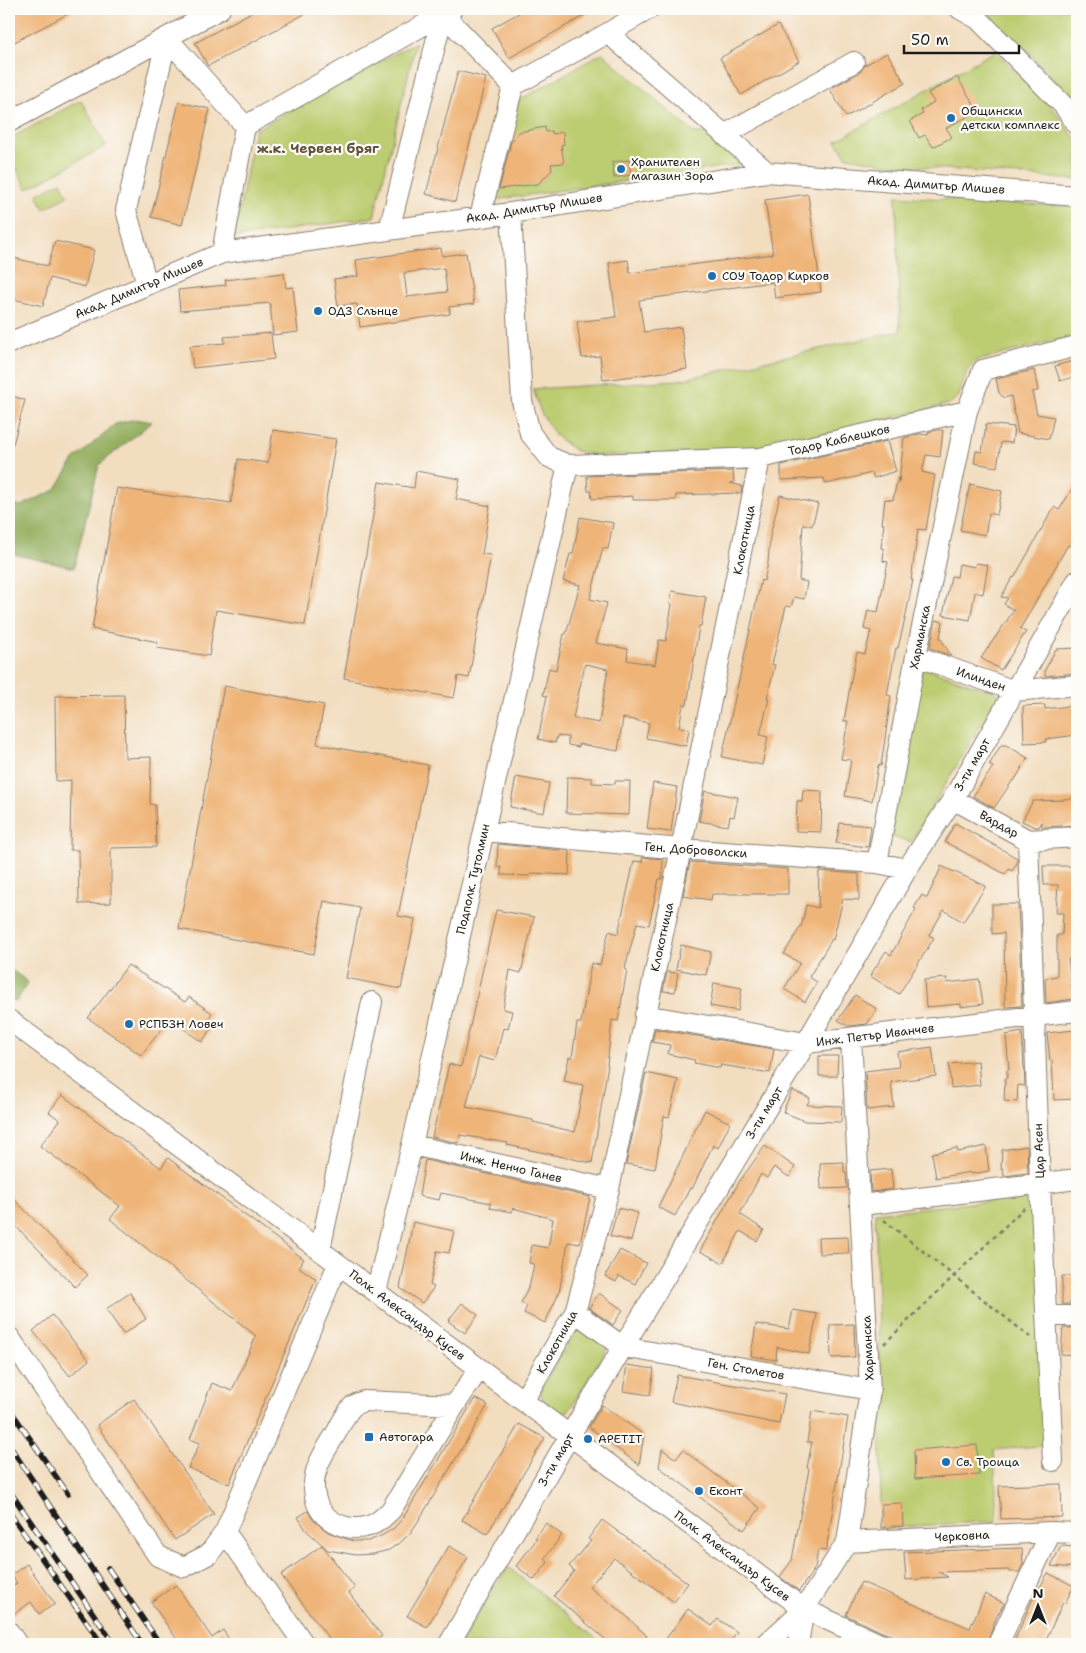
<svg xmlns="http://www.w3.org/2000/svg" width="1086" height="1653" font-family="'Shantell Sans',sans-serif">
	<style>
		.green { fill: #bccc6f; stroke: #6c7446 }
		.forest { fill: #95b062; stroke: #58663f }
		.building { fill: #efb477; fill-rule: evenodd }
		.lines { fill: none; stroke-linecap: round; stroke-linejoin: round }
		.minor-casing { stroke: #877c6e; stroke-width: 22 }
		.path { stroke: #877c6e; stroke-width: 2.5; stroke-dasharray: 4 4; stroke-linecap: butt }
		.minor { stroke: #fff; stroke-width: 20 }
		.rail-casing { stroke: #1c1c1c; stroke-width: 5.5 }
		.rail { stroke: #fdfcf7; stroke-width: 4; stroke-dasharray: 11; stroke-linecap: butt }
		.poi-dot { fill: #1f6fb2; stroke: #fdfcf7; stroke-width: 2 }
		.labels { text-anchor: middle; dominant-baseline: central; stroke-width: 4.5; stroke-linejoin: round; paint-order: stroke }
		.poi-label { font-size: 12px; fill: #1c1c1c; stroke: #fdfcf7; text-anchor: start }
		.street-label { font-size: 12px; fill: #1c1c1c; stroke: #fdfcf7 }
		.neighbourhood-label { font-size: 14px; font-weight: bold; fill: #66513c; stroke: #fdfcf7 }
	</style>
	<rect width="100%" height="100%" fill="#fdfcf7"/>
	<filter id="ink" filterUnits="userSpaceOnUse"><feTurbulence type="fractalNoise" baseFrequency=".02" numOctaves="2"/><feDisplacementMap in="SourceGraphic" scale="10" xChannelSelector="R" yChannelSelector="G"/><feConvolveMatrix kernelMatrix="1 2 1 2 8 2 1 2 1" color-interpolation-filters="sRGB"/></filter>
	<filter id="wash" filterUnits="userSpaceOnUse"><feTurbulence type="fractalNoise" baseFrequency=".0096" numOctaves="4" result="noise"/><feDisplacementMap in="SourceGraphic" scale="20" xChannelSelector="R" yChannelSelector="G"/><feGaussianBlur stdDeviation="1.12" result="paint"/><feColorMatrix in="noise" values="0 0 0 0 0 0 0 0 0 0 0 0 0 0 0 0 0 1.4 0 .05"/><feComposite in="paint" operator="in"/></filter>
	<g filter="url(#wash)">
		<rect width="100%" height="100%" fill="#f2ddbf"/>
		<path class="green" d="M981 9H1077V106L1027 50Z
			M416 42 374 217 234 238 255 130Z
			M995 51 1054 110 1077 141V180L888 164 847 157 836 141Z
			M602 53 694 133H706L743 164 494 200 518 101Z
			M81 100 106 146 27 189 9 154V139Z
			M61 182 68 196 44 209 37 194Z
			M896 196 1077 207V335L976 361 967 371 959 396 949 404 759 450 600 456 576 451 556 436 541 413 533 389 679 380 900 331Z
			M922 667 999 694 911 842 888 836Z
			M1037 1196 1050 1445 994 1450 997 1521 881 1528 880 1357 875 1213Z
			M580 1325 609 1345 571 1407 567 1412H560C551 1406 538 1400 541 1388Z
			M508 1567 603 1644H460Z"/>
		<path class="forest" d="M136 419 152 422 99 465 74 568 9 553V503L21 506 55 490 74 460 115 424Z
			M9 968 28 982 16 1002 9 997Z"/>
		<g id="blocks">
			<path class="building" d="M21 9H77L9 45V15Z
				M257 9H314L208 66 195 43Z
				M526 9H596L509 58 492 28Z
				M778 25 799 61 741 95 720 58Z
				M887 53 905 83 846 117 830 89 860 72 865 65Z
				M458 71 486 78 455 202 426 194Z
				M957 77 978 111 946 128 952 137 933 147 925 135 919 138 910 121 923 114 921 110 934 102 928 93Z
				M179 102 210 109 182 225 151 217Z
				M545 127 546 132 552 131 553 134 563 132 564 144 561 145 564 163 551 164 552 170 538 184 499 189 511 142 519 132Z
				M629 160 631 175 614 178 612 162Z
				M808 194 821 292 775 298 773 282 639 300 644 332 681 327 687 369 603 380 600 356 582 358 577 322 616 317 609 263 628 260 630 273 773 254 765 200Z
				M55 241 94 250 85 287 50 278 43 306 9 298V257L48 266Z
				M441 248 442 256 466 253 474 304 449 307 450 314 360 327 357 304 338 306 334 279 358 276 356 260ZM444 268 447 292 407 297 404 273Z
				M284 273 286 288 293 287 298 332 273 335 270 303 180 311 178 290 226 285 225 280Z
				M271 333 274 359 193 368 190 346 225 343 224 337Z
				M1077 360V376L1060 381 1055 366Z
				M1034 370 1038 391 1032 392 1037 414 1054 417 1049 439 1018 433 1011 396 1004 398 999 393 996 379Z
				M9 395 25 400 13 444H9Z
				M986 424 1014 427 1012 443 1001 442 997 467 974 463 976 451 982 452Z
				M273 430 336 439 305 625 216 610 209 656 157 648 158 642 92 629 117 488 183 498 184 496 231 503 238 459 268 463Z
				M938 430H943L940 457 926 455 922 472 935 475 926 530 918 529 911 580H913L905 619 898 648H896L887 695 891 696 881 766 878 765 872 801 845 796 851 760 841 759 848 721H844L851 680 857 652 865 654 871 631 864 629 868 610 878 612 888 562 883 561 884 549 881 548 884 524H882L885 499 893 500 898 477 899 482 904 438 919 434 928 435V432Z
				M887 441 896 471 874 478 872 473 826 484 824 478 781 480V465Z
				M416 471 460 479 456 499 490 506 482 554 491 555 469 678 458 676 454 698 344 678 379 482 414 488Z
				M733 471 734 482 730 483 742 486 741 493 676 495V500H633V496L592 499 591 491H588L587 476Z
				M1077 481V533L1070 546 1068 545 1020 629 1026 632 1001 670 981 658 1014 610 1004 604 1008 598 1001 597 1013 577 1014 578 1054 507 1059 510Z
				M970 484 1002 491 997 515 989 513 985 535 960 530Z
				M780 495 818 504 812 526 803 524 799 580 807 582 804 599 794 597 791 607 786 606 772 664 775 665 767 698H769L760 735 768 737 762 765 722 757 761 580 764 581 768 563 770 536Z
				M580 517 613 523 608 549 603 548 590 599 607 603 596 643 628 649 627 660 655 665 659 640 666 641 672 604H670L672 591 706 597 701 626H699L687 705H683L679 727 689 729 686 746 646 738 649 723 623 718 618 751 579 744V747L568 745V737L557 736 555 743 538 739 547 696 543 695 549 668 556 670 564 634H566L580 585 563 581 570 554H573ZM585 664 608 669 599 723 573 718Z
				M976 563 988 565 983 594 975 592 970 620 943 615 951 576 957 577 959 564 975 567Z
				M936 620 943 622 940 637 951 656 930 648Z
				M1077 648V673L1045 676V670L1056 649Z
				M224 686 324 705 317 744 428 765 398 916 415 919 401 989 346 978 360 908 324 901 314 954 179 929Z
				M124 695 125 758 151 757 150 804 155 805 156 847 111 848V903L79 904 78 850H70L71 780 56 781 55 696Z
				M1045 705V709L1077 705V735L1046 739V742L1024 743 1023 706Z
				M1001 745H1006L1028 758 1014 781 1013 780 994 808 973 796 993 767 989 765Z
				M516 777 549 783 544 813 510 807Z
				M567 777 592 778V783L615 784V781H630L629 815 566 813Z
				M653 783 677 787 671 832 647 829Z
				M803 790 822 791 821 832 796 831 797 801H802Z
				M705 791 738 797 734 817 730 816 728 826 699 821Z
				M1077 798V825L1042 827V822L1039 827H1035L1022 821 1033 801 1064 800 1063 799Z
				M840 823 871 826 868 847 836 843Z
				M955 823 1017 858V863L1012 871 1009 869 1005 874 945 842Z
				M498 844 570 851 569 875 531 873 530 876 501 875V867H497Z
				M643 857 663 859 662 879H659L649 925 637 923 625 969 627 970 618 1021 612 1020 607 1065H608L592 1163 507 1145 508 1143 460 1135 459 1143 432 1137 449 1064 461 1067 496 910 534 917 521 973 510 970 503 1009 512 1011 508 1029 503 1028 495 1061 479 1057 466 1107 533 1120V1122L575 1132 583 1085 564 1081 569 1057 572 1058 577 1023H581L591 963 600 965 609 931 618 934 634 861 642 862Z
				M690 862 788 869V894H712L711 900 683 896Z
				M941 866 986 886 963 922 944 910 929 935 934 938 899 994 870 976 886 951 891 955 916 909 914 908 922 895 927 898 940 870Z
				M1043 866H1073L1074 898H1077V959H1068L1073 999 1046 1003 1045 978 1057 976V935H1062L1063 913H1056L1058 885H1044Z
				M819 871 859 874V900L843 899 833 940 832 939 809 977 817 982 805 1002 784 989 800 963 784 954 802 924 806 905 818 908Z
				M992 904H1018L1022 1006 1005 1007 1004 933 992 934Z
				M681 945 711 952 706 975 676 969Z
				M128 965 185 1002 189 997 212 1013 207 1021 213 1026 202 1042 170 1019 141 1055 88 1018Z
				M667 972 678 973 675 992 663 991Z
				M947 978V983L979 979 983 1004 961 1007V1004L926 1007 924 980Z
				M714 983 742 988 738 1011 710 1006Z
				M855 995 877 1009 867 1024 848 1026 838 1020Z
				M655 1029 774 1049 770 1073 721 1065 720 1068 694 1063 695 1060 668 1054 670 1045 652 1042Z
				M1074 1030 1077 1054V1099L1054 1100 1052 1060 1050 1061 1047 1033Z
				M1022 1032 1025 1086 1018 1085 1017 1102 1004 1101 1005 1078H1007V1070H1009L1006 1035Z
				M932 1047 936 1076 891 1082 894 1107 867 1110 865 1071 899 1067 897 1052Z
				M819 1056H838L837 1076H819Z
				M978 1061 980 1085 951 1088 949 1064Z
				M646 1073 678 1080 669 1117 664 1116 655 1169 626 1164Z
				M792 1090 810 1098 807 1105 842 1106 841 1122 805 1121 783 1112Z
				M62 1095 161 1168 168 1158 304 1259 299 1267 316 1279 229 1484 188 1468 200 1443 190 1439 212 1383 232 1391 256 1336 110 1219 120 1206 40 1146 60 1120 49 1112Z
				M705 1110 730 1123 718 1148 713 1145 692 1189 690 1188 675 1216 658 1207Z
				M765 1146 795 1167 789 1177 774 1167 767 1178 761 1174 740 1214 764 1230 757 1241 740 1231 723 1263 700 1251 739 1182Z
				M986 1146 989 1171 971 1174V1172L936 1178 932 1153 957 1148 958 1152Z
				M1027 1146 1028 1173 1004 1176 1003 1168 1001 1169 1002 1150Z
				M425 1160 590 1197 580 1244 568 1242 559 1293 545 1323 524 1313 527 1306 521 1303 530 1283 534 1264 529 1263 532 1245 548 1248 553 1219 513 1208 512 1212 490 1208 491 1203 441 1193 439 1200 419 1196Z
				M844 1162V1173H846L847 1188 821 1189 820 1163Z
				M891 1169 893 1189 871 1192 870 1171Z
				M9 1194 88 1275 75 1287 9 1219Z
				M618 1208 638 1213 631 1241 610 1236Z
				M413 1222 454 1231 449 1253 437 1251 430 1285 434 1287 422 1303 400 1288Z
				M848 1237 849 1253 819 1254 818 1238Z
				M620 1250 646 1263 635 1284 619 1276 616 1282 605 1276Z
				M1062 1276H1077V1304H1062Z
				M130 1293 146 1319 123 1334 106 1309Z
				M599 1293 623 1310 613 1325 589 1308Z
				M462 1303 478 1315 465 1333 448 1321Z
				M793 1310 817 1314 809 1354 777 1347 776 1360 751 1356 756 1324 789 1329Z
				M52 1315 89 1360 70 1376 33 1331Z
				M854 1324 855 1357 831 1358 830 1325Z
				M1063 1328H1077V1355L1061 1354Z
				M627 1365 654 1369 650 1395 623 1391Z
				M677 1375 785 1394 779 1424 671 1402Z
				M475 1398 488 1405 419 1520 411 1532 402 1541 389 1550 373 1554 356 1555 328 1550 306 1530 298 1517 308 1511 313 1520 328 1532 353 1541H368L381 1536 393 1529 403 1518Z
				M134 1399 214 1514 175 1540 97 1425Z
				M602 1405 644 1435 639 1465 589 1427Z
				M812 1411 848 1417 826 1551 818 1550 815 1568 799 1591 780 1577 792 1560 809 1469 807 1468 812 1442H807Z
				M519 1424 545 1438 487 1534 462 1520Z
				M977 1445 979 1475 915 1479 914 1450Z
				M662 1449 676 1459 683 1450 760 1508 744 1530 659 1467Z
				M1061 1484 1062 1517 1001 1519 999 1486Z
				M902 1503 903 1526 881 1528V1504Z
				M602 1520 688 1583 674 1602 614 1558 589 1587 623 1613 647 1636 638 1644H611L554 1596 574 1571 569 1566 591 1541 588 1539Z
				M546 1523 562 1535 544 1559 548 1562 534 1580 516 1566 537 1539 535 1538Z
				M322 1545 355 1588 349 1593 382 1636 371 1644H333L281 1575Z
				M449 1546 468 1557 427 1627 407 1616Z
				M1061 1546 1077 1547V1568L1051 1566Z
				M1022 1548 1023 1564 1019 1572H1009V1570L938 1572 948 1577 906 1580 904 1552Z
				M27 1564 55 1604 39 1614 31 1602 9 1617V1590L17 1583 11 1575Z
				M1048 1573 1074 1586 1065 1603 1063 1602 1044 1644H1013L1032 1601Z
				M861 1582 970 1628 985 1594 1004 1603 996 1618 986 1644H915L882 1632 846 1615Z
				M176 1585 212 1638 223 1630 232 1644H180L151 1602Z
				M688 1609 712 1626 718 1619 737 1632 728 1644H662Z"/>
		</g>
	</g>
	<g filter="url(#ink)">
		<use href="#blocks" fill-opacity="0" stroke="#877c6e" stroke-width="1"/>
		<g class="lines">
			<defs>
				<path id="minor" d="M649 9 608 33 767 172
					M960 9 978 19 1064 106 1077 125
					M443 14 513 86
					M167 38 245 126
					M9 122 220 9
					M724 135 854 62
					M511 213 522 401 530 433 549 457 568 465 760 458 967 411 983 370 1077 346
					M480 217 513 86 608 33
					M389 230 443 14
					M222 253 245 126 452 9
					M147 284 126 210 167 38
					M9 343 222 253 511 213 767 172 1077 196
					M916 656 1015 691 1077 685
					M953 799 1028 840 1077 837
					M484 831 681 849 877 863 907 869
					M1028 840 1040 1184 1053 1461
					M877 863 916 656 967 411
					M645 1015 806 1043 1077 1011
					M9 1020 804 1609 880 1644
					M412 1145 609 1189
					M861 1205 1077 1179
					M320 1250 372 1002
					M376 1292 412 1145 568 465
					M575 1312 623 1347 870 1390
					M1046 1316H1077
					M9 1337 158 1556 184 1567 209 1554 225 1532 338 1264
					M523 1401 575 1312 609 1189 681 849 760 458
					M455 1405 364 1401C360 1402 356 1404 353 1406 347 1411 339 1428 335 1435 323 1454 310 1473 315 1496 319 1520 346 1533 369 1526 378 1523 384 1517 391 1510L455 1405 479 1369
					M225 1532 304 1644
					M847 1542 1051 1532 1077 1533
					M9 1632 17 1644
					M449 1644 570 1435 806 1043 907 869 953 799 1077 581
					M766 1644 804 1609
					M798 1644 804 1609 847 1542 870 1390 851 1038
					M998 1644 1051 1532"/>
			</defs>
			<use href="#minor" class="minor-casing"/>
			<path class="path" d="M884 1220 1030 1337
				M884 1344 1024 1208"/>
			<use href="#minor" class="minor"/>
			<defs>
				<path id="rail" d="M9 1408 68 1494
					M9 1445 142 1644
					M9 1490 114 1644
					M9 1512 102 1644
					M108 1568 160 1644"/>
			</defs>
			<use href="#rail" class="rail-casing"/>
			<use href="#rail" class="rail"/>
		</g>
	</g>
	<g class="poi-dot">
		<circle cx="951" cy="118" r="5"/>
		<circle cx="621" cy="169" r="5"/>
		<circle cx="712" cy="276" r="5"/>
		<circle cx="318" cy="311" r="5"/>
		<circle cx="129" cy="1024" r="5"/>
		<rect x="364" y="1432" width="10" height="10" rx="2.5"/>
		<circle cx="588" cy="1439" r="5"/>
		<circle cx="946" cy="1462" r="5"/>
		<circle cx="699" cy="1491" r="5"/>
	</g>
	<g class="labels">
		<g class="poi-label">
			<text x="961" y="111">Общински<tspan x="961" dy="14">детски комплекс</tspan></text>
			<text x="631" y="162">Хранителен<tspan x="631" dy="14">магазин Зора</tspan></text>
			<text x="722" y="276">СОУ Тодор Кирков</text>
			<text x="328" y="311">ОДЗ Слънце</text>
			<text x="139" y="1024">РСПБЗН Ловеч</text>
			<text x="379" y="1437">Автогара</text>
			<text x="598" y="1439">APETIT</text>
			<text x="956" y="1462">Св. Троица</text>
			<text x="709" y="1491">Еконт</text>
		</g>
		<g class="street-label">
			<text transform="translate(936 185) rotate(4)">Акад. Димитър Мишев</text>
			<text transform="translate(534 208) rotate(-9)">Акад. Димитър Мишев</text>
			<text transform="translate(139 288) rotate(-23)">Акад. Димитър Мишев</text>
			<text transform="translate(839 440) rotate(-13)">Тодор Каблешков</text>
			<text transform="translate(744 540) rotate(-79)">Клокотница</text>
			<text transform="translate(920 637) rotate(-79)">Харманска</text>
			<text transform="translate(981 679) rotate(19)">Илинден</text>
			<text transform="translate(972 765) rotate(-60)">3-ти март</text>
			<text transform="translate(999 824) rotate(29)">Вардар</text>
			<text transform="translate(696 850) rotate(4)">Ген. Доброволски</text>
			<text transform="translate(473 879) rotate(-77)">Подполк. Тутолмин</text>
			<text transform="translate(662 937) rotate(-78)">Клокотница</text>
			<text transform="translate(875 1035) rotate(-7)">Инж. Петър Иванчев</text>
			<text transform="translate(764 1113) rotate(-59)">3-ти март</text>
			<text transform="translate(1039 1151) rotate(-92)">Цар Асен</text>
			<text transform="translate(511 1167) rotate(13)">Инж. Ненчо Ганев</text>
			<text transform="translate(407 1315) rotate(37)">Полк. Александър Кусев</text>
			<text transform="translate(557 1342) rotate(-61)">Клокотница</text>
			<text transform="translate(868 1348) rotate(-93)">Харманска</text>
			<text transform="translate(746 1369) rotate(10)">Ген. Столетов</text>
			<text transform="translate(556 1460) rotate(-60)">3-ти март</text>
			<text transform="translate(962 1536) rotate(-3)">Черковна</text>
			<text transform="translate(732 1556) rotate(37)">Полк. Александър Кусев</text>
		</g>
		<g class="neighbourhood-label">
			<text x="318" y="148">ж.к. Червен бряг</text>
		</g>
	</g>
	<rect width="1086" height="1653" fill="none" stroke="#fdfcf7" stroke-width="30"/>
	<g transform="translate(1038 1606)" stroke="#fdfcf7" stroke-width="4" paint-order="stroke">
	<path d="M0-4L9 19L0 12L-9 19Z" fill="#1c1c1c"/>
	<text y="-8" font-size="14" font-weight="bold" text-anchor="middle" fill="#1c1c1c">N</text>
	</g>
	<path d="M904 45v8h115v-8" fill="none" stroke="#1c1c1c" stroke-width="2.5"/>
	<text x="911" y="45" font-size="15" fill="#1c1c1c" stroke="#fdfcf7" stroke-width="4" paint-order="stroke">50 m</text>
</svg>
